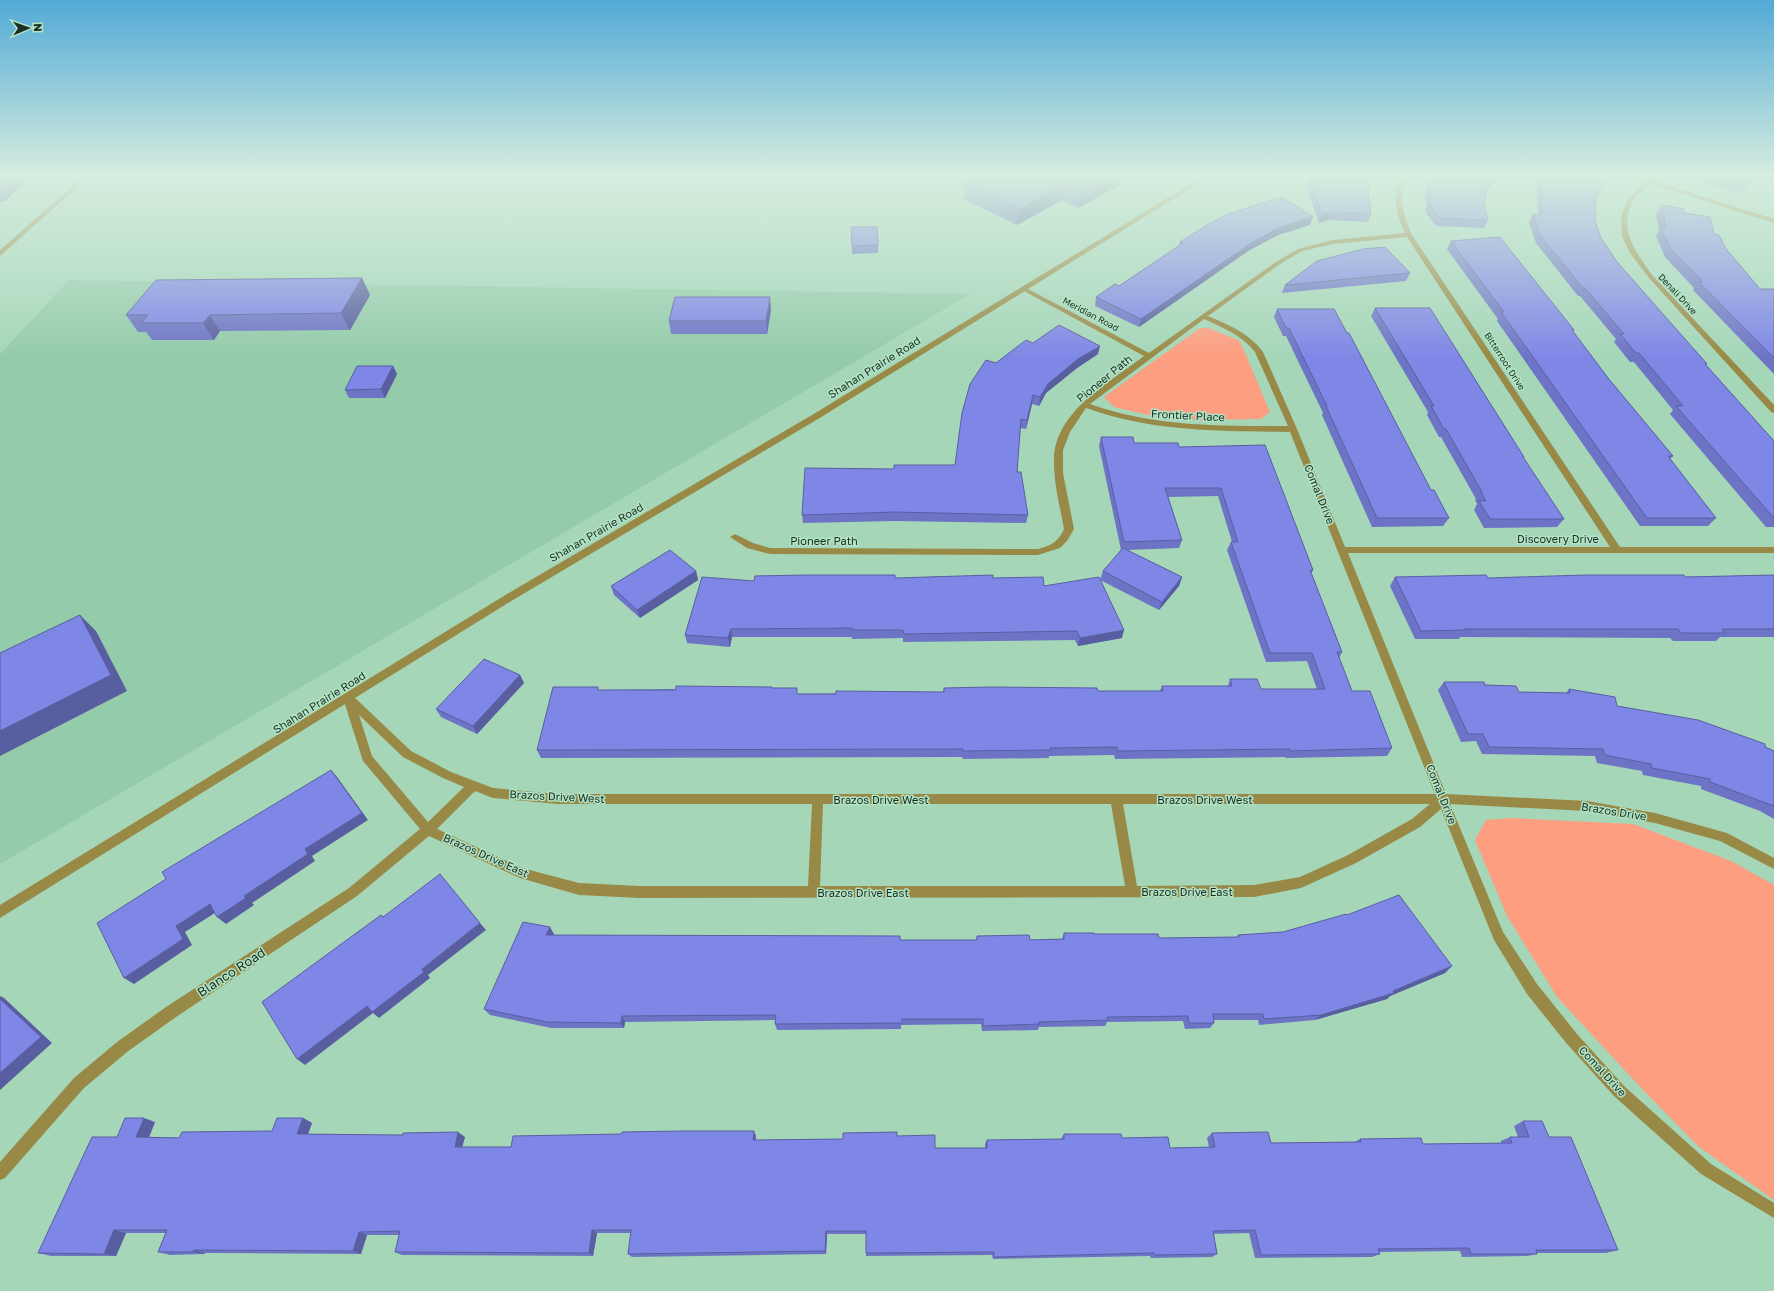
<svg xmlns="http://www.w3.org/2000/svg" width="1774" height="1291" font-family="'Golos Text',sans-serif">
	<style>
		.built { fill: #94cbaa }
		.green { fill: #fe9e80 }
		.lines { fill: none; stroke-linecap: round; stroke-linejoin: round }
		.minor { fill: #988a46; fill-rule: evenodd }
		.tertiary { fill: #988a46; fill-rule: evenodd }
		.wall { fill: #6d74c6 }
		.shaded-wall { fill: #595ea1 }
		.building { fill: #7f87e6; stroke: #595ea1 }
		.labels { text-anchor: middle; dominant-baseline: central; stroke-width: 3; stroke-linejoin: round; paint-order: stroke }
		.far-street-label { font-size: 9px; fill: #1a2e23; stroke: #b2e3c5 }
		.street-label { font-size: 11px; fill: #1a2e23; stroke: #b2e3c5 }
		.near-street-label { font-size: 13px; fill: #1a2e23; stroke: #b2e3c5 }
	</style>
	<rect width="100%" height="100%" fill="#a5d6b8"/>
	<path class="built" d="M69 280 970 294 0 864V354Z"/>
	<path class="green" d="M1200 328H1209L1240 341 1270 412 1261 419 1202 420 1152 416 1114 407 1104 397Z
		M1511 818 1633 824 1731 861 1774 885V1200L1699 1147 1643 1090 1557 997 1507 916 1475 840 1486 820Z"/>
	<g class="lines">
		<path class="minor" d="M83 177H89L0 256V250Z
			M1400 177H1406C1398 199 1403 215 1412 235L1620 547H1774V553H1348L1446 794 1587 801 1655 813 1727 833 1774 858V869L1720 841 1655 823 1587 811 1450 804 1503 932 1537 984 1577 1034 1624 1086 1711 1164 1774 1203V1218L1701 1174 1614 1096 1567 1044 1527 994 1494 940 1441 809 1420 827 1356 863 1301 888 1254 897 639 898 579 895 520 878 429 836 357 896 176 1017 127 1052 84 1088 5 1178 0 1180V1162L74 1078 117 1042 166 1007 349 888 420 829 363 761 343 698 344 695H352L411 751 451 772 493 788 558 794H1435L1290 432C1220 431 1152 432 1086 408L1070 432 1063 450V473L1074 529 1067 541 1060 548 1038 555 770 554 747 548 730 537 735 534 753 543 770 548 1038 549C1051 546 1059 541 1064 529 1060 507 1054 485 1054 462 1053 412 1109 383 1144 356L1022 290V288H1026L1149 353 1276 262 1298 249 1333 240 1405 233C1396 214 1392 198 1400 177ZM1407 237 1610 547H1345L1297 429 1263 352C1249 333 1229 325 1208 316L1280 264 1302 251 1333 244ZM1204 319C1223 328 1242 335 1255 352L1288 426C1220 426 1154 427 1090 404ZM359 715 403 757 443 778 464 787 428 822 372 756ZM475 791 493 798 558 804H812L808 886H639L579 883 522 868 437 829ZM823 804H1111L1125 886H820ZM1123 804H1430L1412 819 1348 855 1300 877 1254 885 1137 886Z
			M1632 177H1641L1649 179 1652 177H1658L1654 181 1774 219V223L1651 184C1645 189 1636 194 1633 201 1617 229 1637 254 1653 276L1774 405V413L1771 412 1649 278 1630 253 1622 236 1621 218 1627 199 1645 182Z"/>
		<path class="tertiary" d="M1202 177H1209L818 419 513 600 0 918V905L507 594 812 415Z"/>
	</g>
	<path class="wall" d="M0 177 4 202H0Z
		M980 177H1121L1120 185 1078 208 1062 200 1017 225 964 199 965 184Z
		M1436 177H1501L1492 184 1487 190 1484 204 1488 220 1484 228 1436 226 1425 211 1427 206 1425 194 1428 186Z
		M1536 177H1606L1596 199 1595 221 1601 238 1618 263 1707 364 1706 365 1774 441V527H1766L1670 414 1673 410 1634 362H1630L1614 342 1616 339 1580 296H1578L1536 243 1529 223 1533 214 1538 215Z
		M1692 177H1758L1753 183 1750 182 1739 194 1691 179Z
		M1309 178 1318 179H1370L1368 190 1371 214 1368 222 1328 220 1319 223 1306 186Z
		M1662 205 1684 213 1714 234 1760 289H1774V374L1693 290 1694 288 1665 257 1656 236 1659 230 1656 214Z
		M1310 225 1278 235 1248 251 1139 327 1095 306 1096 297 1119 286 1179 246 1180 242Z
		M851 227 878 245V253L852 254Z
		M1451 241 1574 330 1573 332 1608 378 1673 456 1670 459 1716 518 1708 526H1640L1497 321 1498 319 1447 249Z
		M1410 273 1406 281 1282 293 1285 285Z
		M362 278 370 295 350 330 220 331 214 340H152L146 332H138L126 315Z
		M1375 308 1524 457 1523 458 1564 519 1557 527 1484 528 1474 510 1477 504 1475 500 1476 499 1441 437H1439L1427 415 1428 412 1371 316Z
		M1277 309 1431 490 1449 518 1443 526 1372 527 1322 415 1323 413 1286 336H1283L1274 317Z
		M771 310 767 334H671L669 321Z
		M1033 343 1098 354 1077 368 1046 393 1039 406 1032 404 1026 429 1020 428 1017 472 1028 515 1026 523 895 521 803 523 802 515 894 469 955 465 996 363Z
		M393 366 397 374 385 398H349L345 390Z
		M1101 437 1134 443 1179 447 1313 570 1311 574 1342 652 1339 658 1352 691 1392 748 1387 756 1286 758 1285 757 1115 759 1114 755 1049 756V758L963 759 962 757 541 758 537 750 600 690 773 688 798 694 943 692 944 688 1098 691H1160L1162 686H1228L1230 679 1261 689H1317L1307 661 1266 662 1227 550 1231 542H1232L1218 496 1168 497 1182 540 1179 548 1127 550 1182 577 1179 586 1159 610 1100 580 1103 571 1121 550 1099 446Z
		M696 571 698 580 640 618 614 595 611 586Z
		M1774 575V637H1720L1716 641H1673L1670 638 1460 637 1459 639H1415L1390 586 1395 577 1488 578 1685 577Z
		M895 578H993L1044 586 1122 638 1078 646 1075 640 903 642V638L852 639V637H732L730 647 687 643 685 635 754 581Z
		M520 675 524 683 477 734 441 717 436 709Z
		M1444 682 1485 685 1519 692 1566 693 1569 689 1617 706 1765 747 1774 751V819L1760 811 1701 789V786L1643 775 1642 771 1597 763 1595 756 1482 754 1476 741 1461 742 1438 690Z
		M1347 915 1445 973 1390 996 1387 999 1315 1020 1259 1025 1258 1020H1214V1023L1210 1028 1185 1029 1183 1021 1107 1022 1105 1026 1039 1027 1038 1030 982 1031 981 1024 901 1025V1029L777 1030 775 1024V1020L625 1022 624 1028H551L490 1015 484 1009 554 934V935L900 940H976L977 936 1030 940 1062 939 1064 933 1094 934 1159 938 1237 937 1238 935 1283 932Z
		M303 1118 312 1123 308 1134 465 1137 462 1147H511L756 1136V1140L843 1139 897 1136 935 1148H985V1144L987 1140 1061 1139 1064 1134 1122 1138 1170 1148 1209 1147 1207 1138 1212 1133 1271 1143 1355 1142 1360 1139 1423 1144 1501 1143V1141L1510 1137H1518L1514 1126 1523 1121 1549 1137 1618 1250 1606 1253H1537V1254L1527 1256 1462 1257 1460 1251 1379 1252 1380 1254 1372 1257 1255 1258 1249 1233 1213 1234 1217 1254 1212 1257 1151 1258 1150 1256 993 1259 992 1255 866 1256V1234H827L826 1254 632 1257 628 1254 631 1233H597L593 1256 402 1255 395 1252 399 1235H367L361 1254 205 1253 204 1254 170 1255 158 1252 166 1233H126L116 1256H51L38 1253 117 1137 155 1122 149 1137 179 1138 272 1131Z"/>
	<path class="shaded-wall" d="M17 177H31L4 202 0 196V192Z
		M1107 177H1121L1120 185 1078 208 1081 193Z
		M1495 177H1501L1492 184 1485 194 1488 186Z
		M1753 177H1754L1750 182 1739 194 1745 186Z
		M1064 185 1062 200 1017 225 1019 210Z
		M1331 212 1328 220 1319 223 1322 214Z
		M1313 217 1310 225 1278 235 1248 251 1139 327 1141 319 1251 243 1280 227Z
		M362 278 370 295 350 330 341 313Z
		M770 297 771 310 767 334 766 321Z
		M210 315 220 331 214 340 203 323Z
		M1100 346 1098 354 1077 368 1046 393 1039 406 1040 397 1048 384 1078 359Z
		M393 366 397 374 385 398 381 389Z
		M1033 395 1032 404 1026 429 1027 420Z
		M696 571 698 580 640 618 637 610Z
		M1182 577 1179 586 1159 610 1162 602Z
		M80 615 96 631 127 691 0 756V731Z
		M731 629 732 637 730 647 728 638Z
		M1124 630 1122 638 1078 646 1080 638Z
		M520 675 524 683 477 734 473 726Z
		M331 770 337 777 368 820 312 856 315 861 252 903 254 905 226 924 217 917 305 849Z
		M210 904 218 911 185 932 192 945 134 984 124 978 176 926Z
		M480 923 486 930 428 975 430 978 379 1018 373 1013 305 1065 297 1059 367 1006 422 969Z
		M550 927 554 934 551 942 546 935Z
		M1452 966 1445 973 1390 996 1387 999 1315 1020 1321 1015 1393 991Z
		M0 996 4 998 52 1043 0 1090Z
		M622 1016 625 1022 624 1028 621 1023Z
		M144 1118 155 1122 147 1142 136 1137Z
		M303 1118 312 1123 306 1139 297 1134Z
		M754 1131 756 1136 755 1144 753 1140Z
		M458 1132 465 1137 461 1151 455 1147Z
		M114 1230 126 1233 116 1256 104 1254Z
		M592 1230 597 1233 593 1256 589 1253Z
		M826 1231 827 1234 826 1254 825 1251Z
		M359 1232 367 1235 361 1254 353 1251Z
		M194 1250 205 1253 204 1254 193 1252Z"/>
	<path class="building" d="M0 177H17L0 192Z
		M980 177H1110L1081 193 1064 185 1019 210 965 184Z
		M1319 177H1371L1368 190 1371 214 1331 212 1322 214 1309 178 1318 179Z
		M1436 177H1495L1488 186 1484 204 1488 220 1440 218 1429 203 1431 198 1428 186Z
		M1541 177H1606L1596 199 1595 221 1601 238 1618 263 1707 364H1705L1774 441V518L1676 406H1683L1639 353H1636L1620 334H1624L1585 288H1583L1540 235 1533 214 1542 215Z
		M1716 177H1753L1745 186Z
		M1282 197 1313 217 1280 227 1251 243 1141 319 1096 297 1115 284 1119 286 1183 243 1180 242 1207 225 1228 214Z
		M1662 205 1684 209V213L1710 217 1714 234 1719 235 1726 249 1760 289H1774V358L1699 282H1703L1671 249 1661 228H1666Z
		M851 227H877L878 245 852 246Z
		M1500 237 1574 330H1572L1608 378 1673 456H1668L1716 518H1647L1501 312H1504L1451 241Z
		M1385 247 1410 273 1285 285 1317 261 1363 249Z
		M362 278 341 313 210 315 203 323H141L148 315H126L156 280Z
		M675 297H770L766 321H669Z
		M1375 308H1430L1524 457H1523L1564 519H1490L1479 501H1486L1481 492H1482L1446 429H1444L1431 406H1434Z
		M1277 309H1334L1347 333H1349L1431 490H1434L1449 518H1377L1326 406H1327L1289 328H1286Z
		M1059 325 1100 346 1078 359 1048 384 1040 397 1033 395 1027 420 1021 419 1017 472H1021L1028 515 895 512 802 515 805 468 894 469V465H955L962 413 970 384 986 360 996 363 1026 340 1033 343Z
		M357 366H393L381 389 345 390Z
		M1101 437H1133L1134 443H1178L1179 447 1265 445 1313 570H1310L1342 652H1337L1352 691H1370L1392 748 1290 751V749L1117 751V747L1050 748 1051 750 963 751V749L537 750 553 687H598V690H676V686L772 687V688H797V694H836V691L944 692V688L989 687 1097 688 1098 691H1163L1162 686H1232L1230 679H1257L1261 689H1325L1312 653H1270L1231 542H1238L1221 488H1165L1182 540 1124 542Z
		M1123 548 1182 577 1162 602 1103 571Z
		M670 550 696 571 637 610 611 586Z
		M804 575H895V578L993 575V578L1043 577 1044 586 1099 577 1124 630 1080 638 1077 631 904 634 903 630H852V628L731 629 728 638 685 635 702 577 754 581 755 576Z
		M1486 575 1488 578 1585 575H1684L1685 577 1774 575V629H1722L1725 633H1681L1678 629H1464L1465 630 1421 631 1395 577Z
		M80 615 111 675 0 731V653Z
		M484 659 520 675 473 726 436 709Z
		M1444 682H1484L1485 685 1516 686 1519 692 1570 693 1569 689 1615 697 1617 706 1698 720 1765 744V747L1774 751V806L1710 782V779L1652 768 1651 764 1605 755 1603 749 1489 747 1483 734H1468Z
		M331 770 362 813 305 849 308 854 244 896 246 898 217 917 210 904 176 926 183 939 124 978 97 923 166 879 162 872Z
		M440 874 480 923 422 969 424 972 372 1012 367 1006 297 1059 262 1002 381 915 383 917Z
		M1399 895 1452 966 1393 991 1394 993 1321 1015 1264 1019 1263 1014H1213L1214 1023H1189L1188 1016 1107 1017 1108 1020 1039 1022 1040 1024 983 1026V1019H902V1023L775 1024 776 1015 622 1016 621 1023 547 1022 484 1009 523 922 550 927 546 935 900 936V940H977V936L1029 935 1030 940 1064 939V933H1094V934H1158L1159 938 1239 937 1238 935 1283 932 1346 914 1347 915Z
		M0 999 41 1037 0 1073Z
		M125 1118H144L136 1137 179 1138 182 1132 272 1131 277 1118H303L297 1134 403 1135V1133L458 1132 455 1147H511L513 1136 621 1134 622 1132 679 1131H754L753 1140 843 1139V1133L897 1132V1136L935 1135V1148H987V1140L1064 1139V1134H1121L1122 1138 1168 1137 1170 1148 1215 1147 1212 1133 1268 1132 1271 1143 1361 1142 1360 1139 1421 1138 1423 1144 1512 1143 1510 1137H1529L1523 1121H1542L1549 1137H1571L1618 1250H1536L1537 1254H1471L1469 1248 1378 1249 1380 1254 1261 1255 1255 1230 1213 1231 1217 1254 1155 1255 1154 1253 994 1257V1252L866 1253V1231H826L825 1251 628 1254 631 1230H592L589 1253 395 1252 400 1231 359 1232 353 1251 194 1250 193 1252H158L167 1230H114L104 1254 38 1253 92 1137H117Z"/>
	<linearGradient id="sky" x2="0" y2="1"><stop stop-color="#52aad6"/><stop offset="0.49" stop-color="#d6eddf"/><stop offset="1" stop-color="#d6eddf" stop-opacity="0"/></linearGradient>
	<rect width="1774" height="358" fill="url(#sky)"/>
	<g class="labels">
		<g class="far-street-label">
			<text transform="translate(1678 294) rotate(47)">Denali Drive</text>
			<text transform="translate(1091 314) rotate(28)">Meridian Road</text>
			<text transform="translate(1505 361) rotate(57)">Bitterroot Drive</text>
		</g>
		<g class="street-label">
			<text transform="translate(874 367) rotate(-32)">Shahan Prairie Road</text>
			<text transform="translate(1104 378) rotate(-39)">Pioneer Path</text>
			<text transform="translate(1188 415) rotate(3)">Frontier Place</text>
			<text transform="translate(1320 494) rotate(68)">Comal Drive</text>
			<text transform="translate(596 532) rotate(-30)">Shahan Prairie Road</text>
			<text x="1558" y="538">Discovery Drive</text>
			<text x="824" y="540">Pioneer Path</text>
			<text transform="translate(319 702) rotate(-32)">Shahan Prairie Road</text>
			<text transform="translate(1442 794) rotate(68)">Comal Drive</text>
			<text transform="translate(557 796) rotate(3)">Brazos Drive West</text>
			<text x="881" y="799">Brazos Drive West</text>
			<text x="1205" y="799">Brazos Drive West</text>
			<text transform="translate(1614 811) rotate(9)">Brazos Drive</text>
			<text transform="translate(486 855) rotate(24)">Brazos Drive East</text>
			<text x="1187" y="891">Brazos Drive East</text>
			<text x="863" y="892">Brazos Drive East</text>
			<text transform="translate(1603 1071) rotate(47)">Comal Drive</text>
		</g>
		<g class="near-street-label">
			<text transform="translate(231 972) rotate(-33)">Blanco Road</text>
		</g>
	</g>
	<g transform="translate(28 28) rotate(88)" stroke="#b2e3c5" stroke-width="3" paint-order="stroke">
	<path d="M0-3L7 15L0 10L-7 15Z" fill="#1a2e23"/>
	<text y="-6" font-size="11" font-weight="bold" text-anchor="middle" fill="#1a2e23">N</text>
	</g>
</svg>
